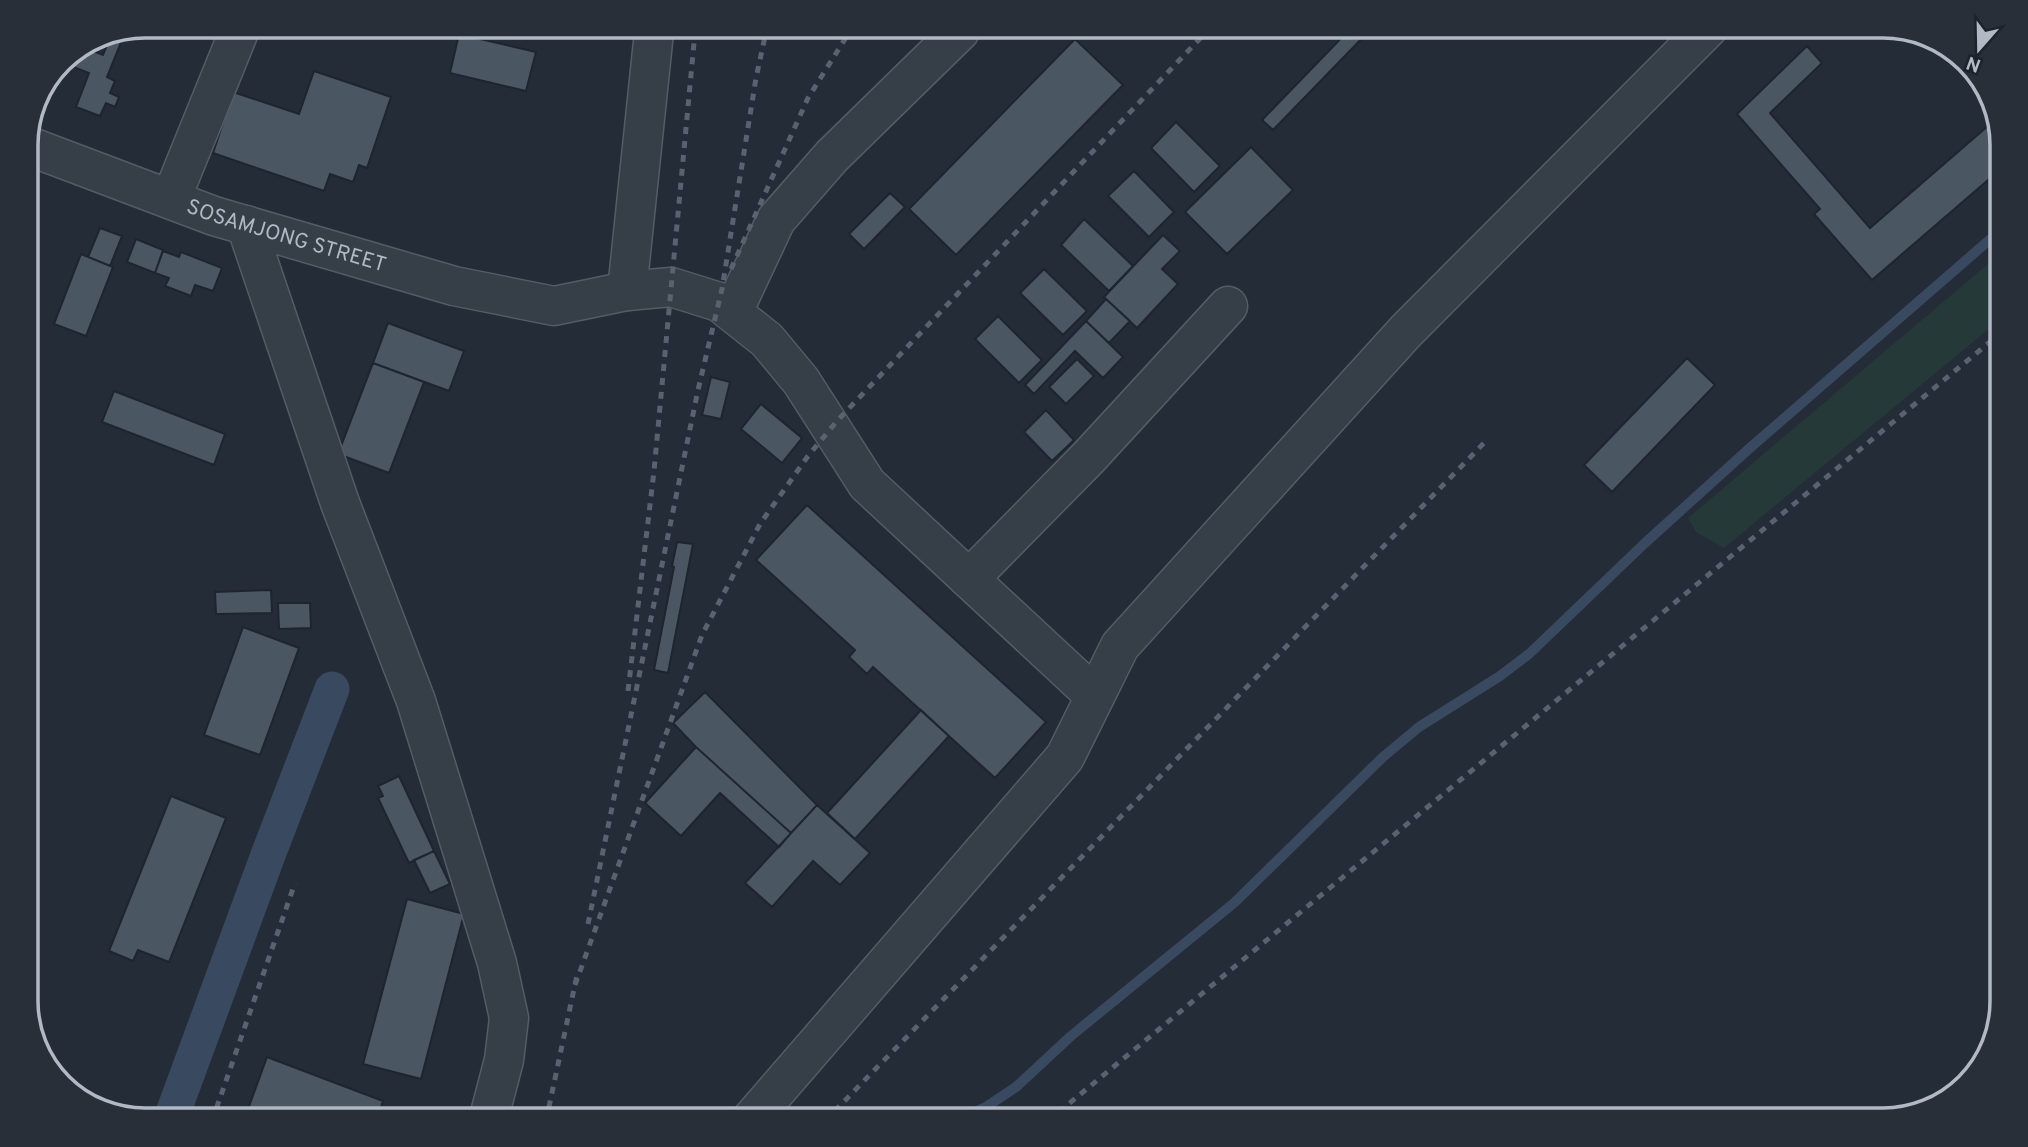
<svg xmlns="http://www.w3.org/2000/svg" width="2028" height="1147" font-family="Overpass,sans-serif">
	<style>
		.green { fill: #263939 }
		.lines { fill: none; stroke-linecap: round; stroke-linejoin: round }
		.stream { stroke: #394a60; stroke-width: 10 }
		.canal { stroke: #394a60; stroke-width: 35 }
		.building { fill: #4b5663; stroke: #1e252f; stroke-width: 2 }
		.minor-casing { stroke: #545c66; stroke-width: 41 }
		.minor { stroke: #363e48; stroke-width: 38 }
		.rail { stroke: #59626f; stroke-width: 5; stroke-dasharray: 7 7; stroke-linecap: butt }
		.labels { text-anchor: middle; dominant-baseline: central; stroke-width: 6; stroke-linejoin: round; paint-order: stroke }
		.street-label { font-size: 21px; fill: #b1b9c4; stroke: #1c232d }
		.rim { fill: none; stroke: #b1b9c4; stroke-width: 3.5 }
	</style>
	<rect width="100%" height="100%" fill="#232c37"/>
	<path class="green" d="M2002 252V318L1724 548 1696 532 1688 518Z"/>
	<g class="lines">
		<path class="stream" d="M953 1121 986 1107 1016 1087 1071 1036 1234 903 1383 757 1419 727 1500 676 1529 654 1645 543 1751 447 2002 229"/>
		<path class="canal" d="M170 1121 268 855 332 689"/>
	</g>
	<path class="building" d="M1836 26H1860L1847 38Z
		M1350 29H1371L1273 130 1262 120Z
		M459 34 536 52 526 91 450 73Z
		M111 35H124L107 77 115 81 110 93 119 97 115 107 106 103 100 116 76 107 89 73 61 62 82 47 103 55Z
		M1075 39 1123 85 956 255 909 209Z
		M1807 46 1822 63 1770 113 1870 228 1996 119 2002 138V168L1872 280 1814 214 1820 209 1737 114Z
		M314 71 391 97 367 168 359 165 353 182 330 174 324 191 213 153 233 92 299 114Z
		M1176 122 1220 166 1194 192 1151 148Z
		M1251 147 1293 190 1227 254 1185 212Z
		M1134 171 1174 212 1149 237 1108 196Z
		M890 193 905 207 864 249 849 234Z
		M1084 219 1133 266 1109 291 1061 245Z
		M100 228 122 236 110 266 88 257Z
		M1163 235 1180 251 1162 269 1178 284 1137 328 1104 297Z
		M136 239 163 250 155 273 127 262Z
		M163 251 179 257 181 252 222 268 213 291 195 285 191 296 165 286 169 278 155 273Z
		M81 254 113 267 86 336 54 324Z
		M1044 269 1087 311 1063 335 1020 293Z
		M1106 299 1130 321 1109 343 1086 321Z
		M998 316 1042 360 1019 383 975 339Z
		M1086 321 1123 357 1103 378 1075 351 1034 394 1025 385Z
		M388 323 464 351 449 391 373 363Z
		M1687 358 1715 385 1612 492 1584 465Z
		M1077 359 1094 376 1066 404 1049 387Z
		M373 363 424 382 389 473 338 454Z
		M711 377 730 382 721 419 702 415Z
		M114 391 225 434 214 465 102 422Z
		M761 404 802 438 782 463 741 429Z
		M1046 410 1074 440 1052 461 1024 432Z
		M807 505 1046 722 995 778 873 667 867 674 849 657 855 650 756 560Z
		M677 542 693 544 668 673 654 670 674 567 672 566Z
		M271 590 272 613 216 614 215 592Z
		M278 603H310L311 628 279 629Z
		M243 627 299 648 260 755 204 735Z
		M705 692 817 805 791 833 696 747 673 723Z
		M921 710 949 736 855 839 827 813Z
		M696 747 791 833 779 847 720 793 681 836 645 803Z
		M399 776 434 851 409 863 378 798 383 796 378 786Z
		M171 796 226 818 169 962 138 950 133 961 109 951Z
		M817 805 870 853 840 885 813 861 772 907 745 883Z
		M434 851 450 884 430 893 414 860Z
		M407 899 464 914 421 1079 363 1064Z
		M267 1057 383 1101 376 1121H278L248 1109Z"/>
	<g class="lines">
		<defs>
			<g id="minor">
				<path id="s1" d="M26 145 214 216 454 286 554 306 627 291 671 287 719 302 767 340 801 381 867 484 1095 696"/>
				<path d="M171 199 238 34"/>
				<path d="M246 225 340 503 416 701 497 963 509 1018 504 1060 488 1121"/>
				<path d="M627 291 654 32"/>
				<path d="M733 312 776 220 832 156 960 31"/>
				<path d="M969 579 1089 457 1228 306"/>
				<path d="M750 1121 1065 757 1120 646 1406 331 1709 27"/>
			</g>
		</defs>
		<use href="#minor" class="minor-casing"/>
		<use href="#minor" class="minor"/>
		<path class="rail" d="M731 269 808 98 850 31
			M628 691 654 471 695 32
			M588 924 698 390 722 289 756 78 766 32
			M575 985 702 635 760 524 808 456 837 421 1208 30
			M212 1121 295 883
			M546 1121 577 975
			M825 1121 1484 443
			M1048 1121 2002 332"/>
	</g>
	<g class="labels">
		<g class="street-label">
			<text stroke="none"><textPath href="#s1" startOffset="276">SOSAMJONG STREET</textPath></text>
		</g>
	</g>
	<path d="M0 0H2028V1147H0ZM145 38H1883A107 107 0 0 1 1990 145V1001A107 107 0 0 1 1883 1108H145A107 107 0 0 1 38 1001V145A107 107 0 0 1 145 38Z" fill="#282f39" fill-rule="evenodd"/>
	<path class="rim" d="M145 38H1883A107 107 0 0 1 1990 145V1001A107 107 0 0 1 1883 1108H145A107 107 0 0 1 38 1001V145A107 107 0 0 1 145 38Z"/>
	<g transform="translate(1979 49) rotate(200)" stroke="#1c232d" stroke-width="5" paint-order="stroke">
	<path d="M0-5L12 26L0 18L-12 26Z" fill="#b1b9c4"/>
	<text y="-10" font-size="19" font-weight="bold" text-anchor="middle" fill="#b1b9c4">N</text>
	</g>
</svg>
